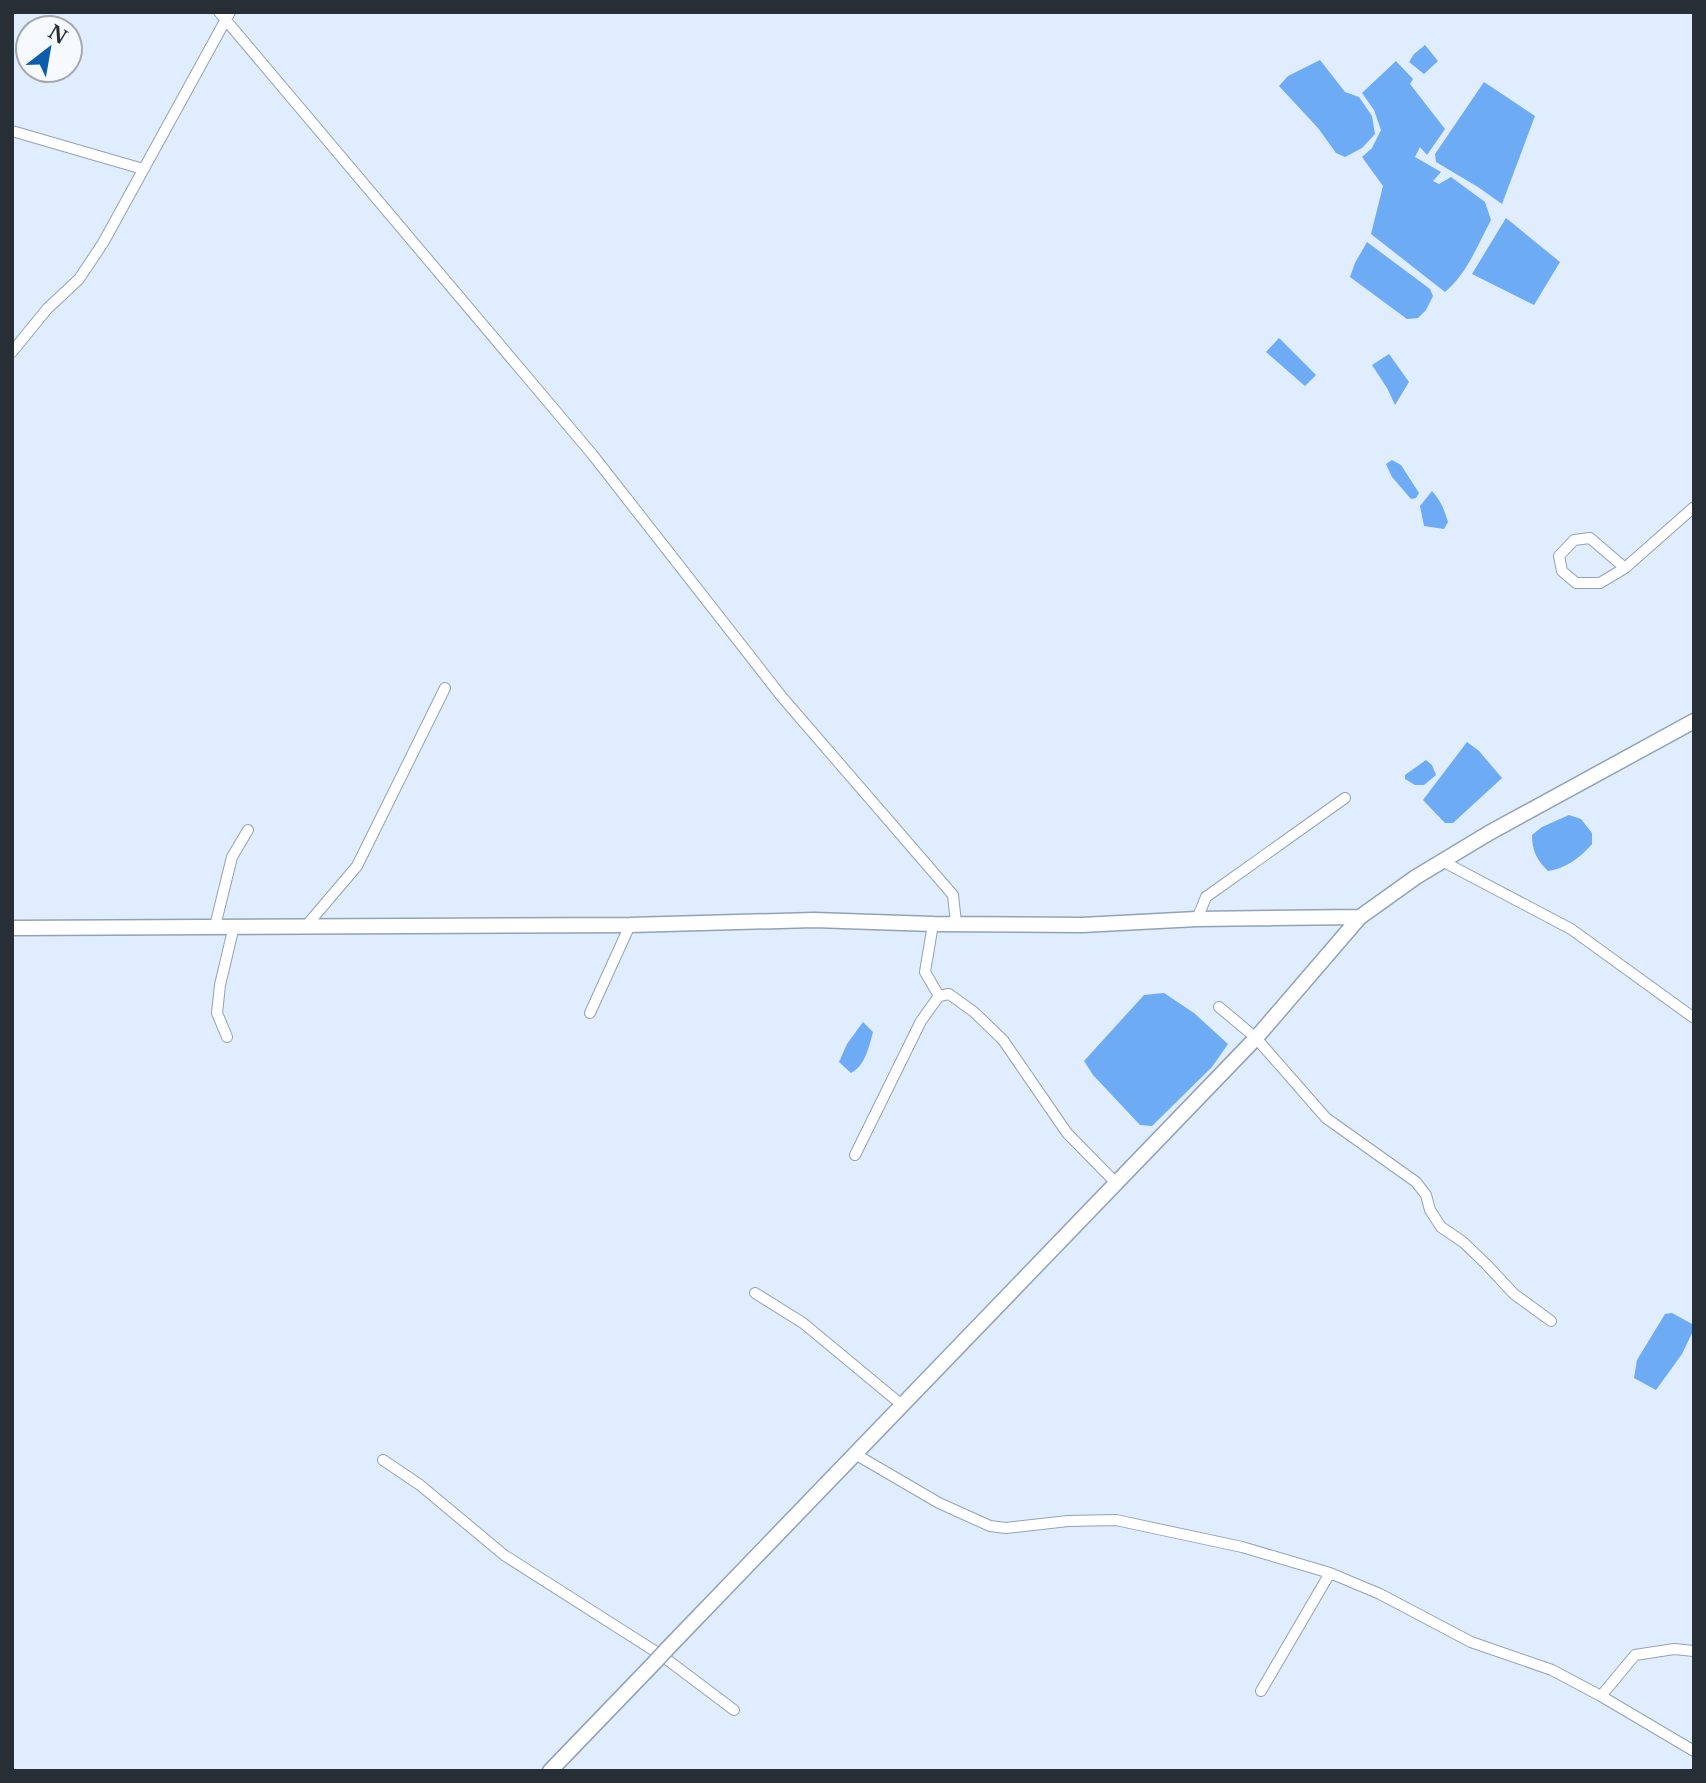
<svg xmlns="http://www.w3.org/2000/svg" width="1706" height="1783" font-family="'Libre Baskerville',serif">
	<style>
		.water { fill: #6dabf4 }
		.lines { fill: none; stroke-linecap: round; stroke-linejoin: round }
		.minor-casing { stroke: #92a2b6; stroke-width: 12 }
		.secondary-casing { stroke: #92a2b6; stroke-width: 17 }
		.minor { stroke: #fff; stroke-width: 10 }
		.secondary { stroke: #fff; stroke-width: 14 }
		.secondary-bridge-casing { stroke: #92a2b6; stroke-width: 17; stroke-linecap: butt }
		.secondary-bridge { stroke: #fff; stroke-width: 14 }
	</style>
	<rect width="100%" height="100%" fill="#dfedfe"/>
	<path class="water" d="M1425 45 1438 61 1424 74 1409 62 1414 54Z
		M1320 60 1345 92 1359 97 1372 116 1375 134 1362 148 1345 157 1336 153 1318 128 1279 86 1288 76Z
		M1396 61 1413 79 1410 84 1445 129 1427 155 1420 147 1415 157 1441 172 1433 181 1439 184 1451 177 1485 202 1491 220C1478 244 1467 274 1445 292L1371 234 1383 186 1362 157 1372 148 1381 130 1374 110 1362 93Z
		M1484 82 1535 116 1502 204 1478 187 1436 162 1435 154Z
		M1506 218 1560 262 1534 305 1472 274Z
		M1367 242 1430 289 1433 296 1426 310 1418 318 1407 319 1350 277 1355 263Z
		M1279 338 1316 375 1305 386 1266 352Z
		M1389 354 1409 382 1395 405 1387 388 1372 365Z
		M1392 460 1401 465 1419 493 1416 498 1411 499 1392 477 1386 464Z
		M1432 491C1441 501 1444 509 1448 522L1444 529 1424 526 1420 506Z
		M1467 742 1479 751 1502 778 1453 823H1445L1423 800Z
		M1426 760 1432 765 1436 775 1424 785H1415L1405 779V775Z
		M1569 815 1581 819 1592 833V844C1581 857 1565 869 1548 871 1537 860 1532 851 1532 835L1542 827Z
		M1164 993 1194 1013 1228 1044 1212 1067 1152 1126 1140 1125 1093 1075 1084 1061 1144 995Z
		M863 1022 873 1032C869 1047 865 1066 851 1073L839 1062 847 1044Z
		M1672 1313 1694 1325V1329L1682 1354 1656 1390 1634 1378 1637 1360 1665 1314Z"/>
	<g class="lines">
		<defs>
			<path id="minor" d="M219 12 592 454 782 697 953 895 956 923
				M12 131 143 169
				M12 352 47 309 79 279 103 243 230 12
				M1625 568 1590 538 1574 540 1559 556 1562 571 1576 583H1600L1625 568 1694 507
				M1442 861 1571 929 1694 1018
				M1197 919 1206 897 1345 798
				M933 924 925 972 939 996
				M215 926 232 857 248 830
				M306 926 357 866 445 688
				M1219 1007 1256 1038 1326 1118 1416 1182 1426 1195 1430 1210 1441 1227 1463 1242 1486 1264 1514 1294 1551 1321
				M590 1013 630 925
				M227 1037 217 1013 220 985 234 926
				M855 1155 921 1021 939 996 949 994 974 1012 1003 1040 1067 1133 1116 1183
				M755 1293 803 1323 902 1405
				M855 1454 939 1503 990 1526 1006 1528 1068 1521 1116 1520 1242 1547 1330 1573 1380 1594 1471 1642 1552 1670 1601 1696 1635 1655 1674 1649 1694 1651
				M383 1460 420 1485 504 1555 661 1655 734 1710
				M1261 1691 1330 1573
				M1601 1696 1694 1751"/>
			<path id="secondary" d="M12 928 630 925 814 920 933 924 1082 925 1197 919 1360 917
				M667 1649 1256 1038 1360 917 1416 877 1489 833 1694 721
				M550 1771 656 1661"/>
		</defs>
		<use href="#minor" class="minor-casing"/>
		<use href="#secondary" class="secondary-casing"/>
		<use href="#minor" class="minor"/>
		<use href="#secondary" class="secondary"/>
		<defs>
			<path id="secondary-bridge" d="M656 1661 667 1649"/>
		</defs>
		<use href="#secondary-bridge" class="secondary-bridge-casing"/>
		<use href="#secondary-bridge" class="secondary-bridge"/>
	</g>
	<rect width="1706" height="1783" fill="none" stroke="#272e36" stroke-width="28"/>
	<g transform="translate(49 49) rotate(31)"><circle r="33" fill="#f6f9fd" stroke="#a3a8ad" stroke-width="2"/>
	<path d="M0-5L12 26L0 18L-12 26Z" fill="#0b5ead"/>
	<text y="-10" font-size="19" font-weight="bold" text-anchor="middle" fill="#272e36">N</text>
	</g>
</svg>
